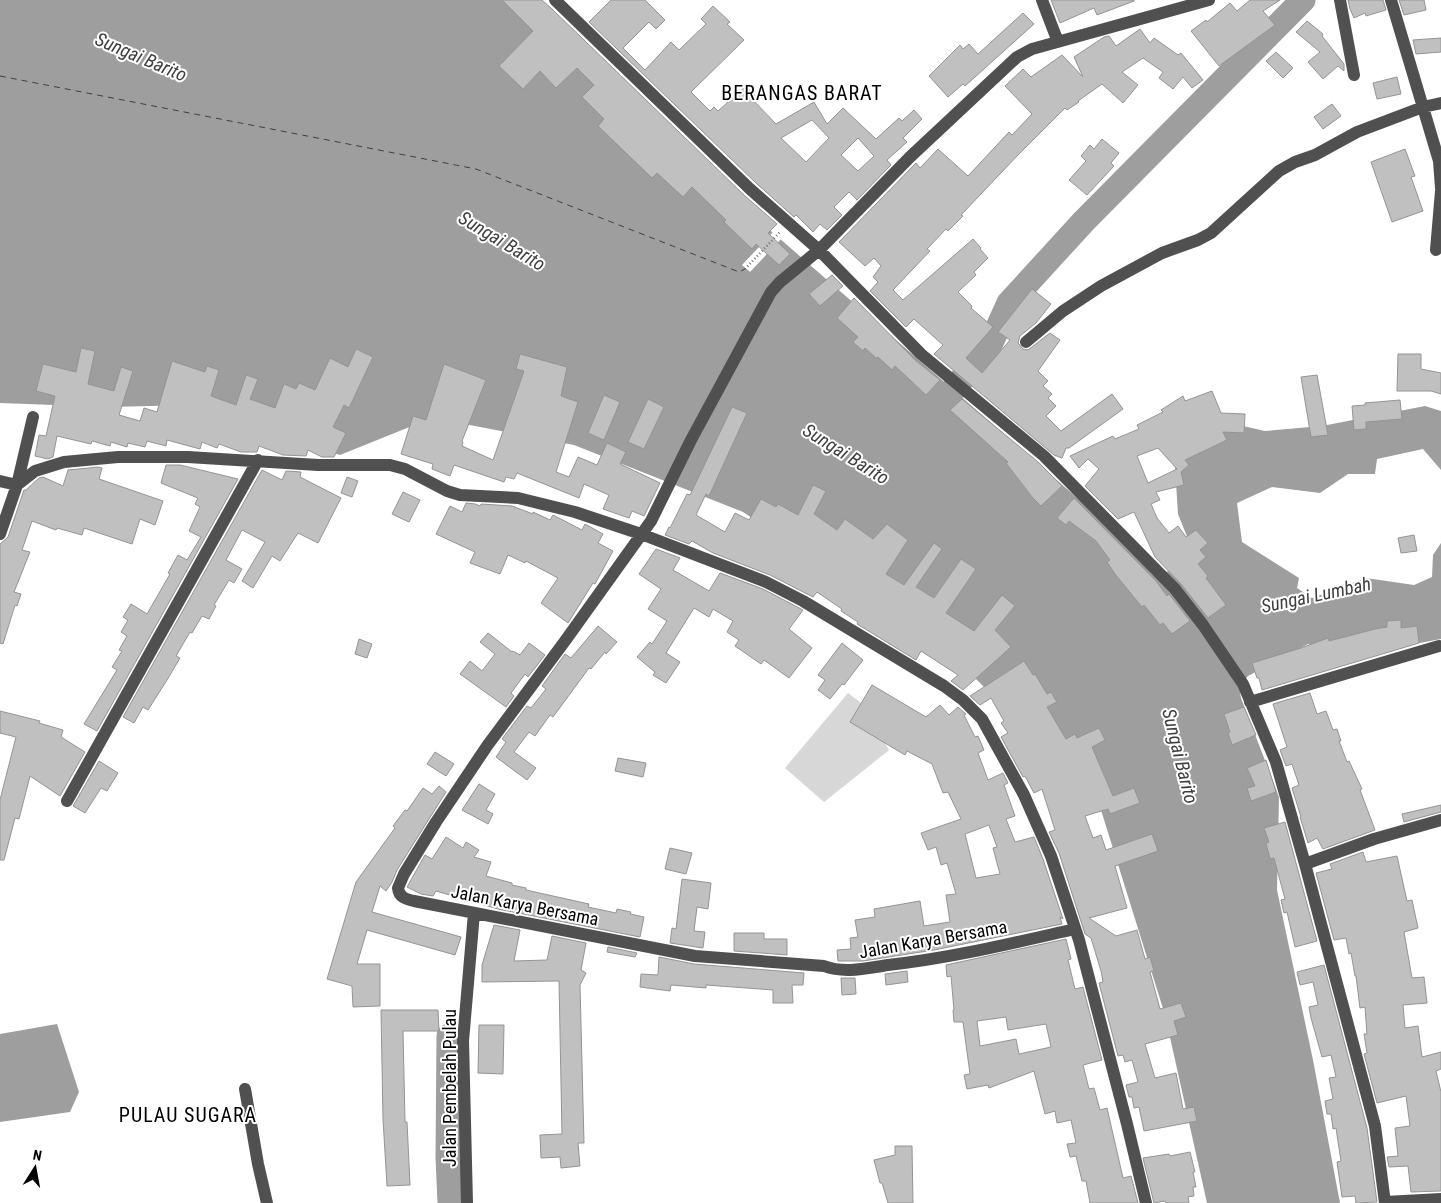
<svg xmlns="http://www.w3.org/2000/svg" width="1441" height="1203" font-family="'Roboto Condensed',sans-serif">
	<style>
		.green { fill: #d7d7d7 }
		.water { fill: #9e9e9e }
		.pier { fill: #fff }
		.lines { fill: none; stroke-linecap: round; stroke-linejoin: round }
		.river { stroke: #9e9e9e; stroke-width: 25 }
		.ferry { stroke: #3f3f3f; stroke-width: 1; stroke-dasharray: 6 5; stroke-linecap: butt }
		.building { fill: #c0c0c0; stroke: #949494; fill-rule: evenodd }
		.path { stroke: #727272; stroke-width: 2.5; stroke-dasharray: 1 2.5; stroke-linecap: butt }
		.minor { stroke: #505050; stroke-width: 12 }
		.labels { text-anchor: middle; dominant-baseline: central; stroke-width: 4; stroke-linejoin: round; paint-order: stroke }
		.street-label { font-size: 18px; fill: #000; stroke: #fff }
		.water-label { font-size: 19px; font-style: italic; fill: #3f3f3f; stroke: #fff }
		.quarter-label { font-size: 20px; letter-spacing: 1px; fill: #000; stroke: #fff }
	</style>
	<rect width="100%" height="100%" fill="#fff"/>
	<path class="green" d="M848 693 861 703 889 750 824 802 785 768Z"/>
	<path class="water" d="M0 0H506L1106 523 1153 575 1198 564 1178 514 1175 467 1225 422 1265 431 1322 426 1425 406 1441 411V470L1423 449 1377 459 1375 474H1348L1320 493 1272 487 1237 503 1242 542 1299 578 1297 588 1312 598 1366 578 1414 585 1432 577 1433 555 1441 543V639L1356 655 1308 644 1248 676 1239 687 1241 698 1279 797 1277 890 1313 1060 1340 1203H1207L1165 1015 1101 810 998 701 956 659 884 605 743 512 574 445 444 420 407 428 340 455 193 405 108 407 0 403Z
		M57 1024 79 1092 70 1112 0 1122V1034Z"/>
	<path class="pier" d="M775 230 783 237 750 272 742 265Z"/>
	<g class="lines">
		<path class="river" d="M940 406 990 345 1009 303 1084 221 1303 0
			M449 1036 448 1157 450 1203"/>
		<path class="ferry" d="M0 76 476 169 739 272 745 269"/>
	</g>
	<path class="building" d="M502 0H542L552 9 744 195 777 224 768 233 790 254 779 265 756 244 752 249 724 222 726 220 692 187 683 197 657 173 652 178 598 126 604 119 582 97 594 85 577 68 556 88 540 71 523 89 499 66 533 31Z
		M611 0H645L665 20 656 29 649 22 623 48 645 70 671 42 679 50 706 24 701 19 713 6 730 22 727 24 744 40 691 92 710 111 714 107 718 111 746 86 755 95 752 99 776 124 814 102 827 124 843 108 876 139 899 118 902 121 914 110 922 119 903 138 907 142 887 160 891 165 857 200 849 192 834 207 842 215 827 230 820 224 813 232 796 215 794 217 756 183 589 22ZM812 120 829 138 806 162 781 138ZM858 138 874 156 858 171 841 155Z
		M1051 0H1134V1L1097 15 1094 8 1060 23Z
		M1250 0H1280L1263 11 1275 25 1219 66 1191 31 1206 20 1207 22 1230 3 1237 11Z
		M1348 0H1383L1386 10 1366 16 1365 13 1354 18 1350 9Z
		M1399 0H1424L1426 10 1404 15Z
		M1023 13 1034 24 965 86 963 84 948 97 929 76 960 45 963 49 969 44 978 54Z
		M1307 21 1323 34 1322 36 1344 64V71L1338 66 1323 79 1308 62 1320 52 1296 32Z
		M1140 29 1150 43 1154 38 1178 55 1181 53 1203 80 1192 88 1183 77 1173 89 1159 78 1163 72 1143 58 1122 72 1138 85 1123 103 1102 84 1078 101 1079 102 1067 110 1065 108 1019 154 961 215 963 216 948 231 946 229 927 249 930 251 893 290 903 300 973 239 981 248 980 249 988 258 974 272 976 275 958 292 972 306 971 308 993 327 966 358 982 373 1010 340 998 332 1032 289 1051 304 1036 323 1020 336 1018 343 1023 349 1028 350 1050 333 1060 340 1038 371 1048 381 1043 386 1052 394 1048 398 1056 406 1046 416 1061 431 1112 394 1123 409 1069 448H1066L1062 458 1054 455 934 354 943 345 914 319 906 327 870 291 878 282 873 277 881 266 874 258 865 266 839 242 916 163 920 168 938 149 968 176 1009 132 1012 135 1032 114 1005 86 1023 69 1031 77 1062 55 1083 77 1074 57 1104 37 1109 36 1116 46Z
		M1441 38V52L1416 54 1413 40Z
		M1276 52 1293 68 1283 78 1266 61Z
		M1397 77 1401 94 1377 99 1373 83Z
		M1332 104 1341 116 1323 129 1314 117Z
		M1102 139 1119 153 1111 163 1114 166 1087 195 1069 180 1086 161 1081 156 1090 145 1094 149Z
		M1405 149 1415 176 1411 177 1423 211 1392 222 1371 162Z
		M832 275 843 286 820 306 809 294Z
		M854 298 915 360 940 380 926 395 895 366 892 370 878 357 876 358 865 348 863 351 853 342 858 337 837 318Z
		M81 348 95 351 88 384 114 391 121 367 133 371 119 415 140 421 144 408 157 412 172 361 205 372 207 366 219 370 211 396 236 405 246 375 258 379 250 399 275 408 284 384 296 389 299 383 315 390 330 358 348 367 356 349 373 357 349 408 344 405 333 427 346 433 334 457H322L308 450 306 456 283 455 259 446 257 452H241L219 444 217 448 202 442 200 449 167 440 166 446 147 441 145 447 128 443 127 447 111 442 110 446 92 441 91 444 57 436 53 457 48 459 35 456 39 435 46 436 55 396 36 391 43 364 76 372Z
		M520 354 567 367 561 396 578 402 556 472 569 477 578 457 597 465 607 443 626 452 620 464 660 483 644 516 632 511 629 518 603 509 609 495 584 484 579 498 517 473 514 479 506 477 504 482 454 465 450 476 432 469 433 464 401 454 413 416 426 420 444 364 486 380 462 441 463 442 462 446 493 460 524 371 516 369Z
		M1398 354H1421V369L1441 373V394L1431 391H1397Z
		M1317 375 1328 435 1311 437 1301 377Z
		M1212 391 1221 413 1245 414 1244 433 1223 432 1227 440 1185 460 1189 465 1181 472 1184 485 1156 492 1160 500 1151 504 1157 518 1169 533 1178 526 1186 537 1196 530 1208 543 1200 550 1206 557 1198 564 1208 576 1206 578 1226 605 1208 618 1181 584 1155 557 1134 512 1118 519 1085 486 1099 469 1088 459 1079 468 1070 456 1113 436 1115 439 1139 429 1137 425 1163 412 1161 410 1183 396 1185 401ZM1158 448 1177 469 1148 483 1137 456Z
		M604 395 620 402 604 440 588 433Z
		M648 399 664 407 644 449 628 442Z
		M962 399 1038 462 1062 486 1041 506 1032 497 1006 463 1008 462 950 410Z
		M1400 400 1402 419 1366 422V429L1354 430 1352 406 1365 405V403Z
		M732 407 747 413 709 496 706 494 696 515 725 532 735 513 749 520 761 499 776 507 778 504 798 515 813 485 826 491 814 514 837 530 845 519 873 539 887 524 908 540 886 574 904 585 934 543 942 549 916 587 934 598 961 559 976 569 946 613 974 631 1002 595 1015 606 995 630 1011 647 963 690 951 681 958 675 921 651 916 660 857 624 858 622 841 611 842 609 817 592 813 597 770 575 713 553 692 541 689 544 665 535 669 527 670 528 687 494 690 495Z
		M166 465H180L238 479 97 731 84 724 117 670 112 667 122 651 119 650 127 636 121 632 128 620 123 617 131 604 147 614 170 574 168 573 178 555 187 560 201 537 189 531 200 507 195 504 198 498 161 483Z
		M98 467 102 468 99 479 163 501 155 525 140 519 132 544 84 528 82 535 57 528 56 530 32 521 22 550 30 552 14 592 21 594 17 606 15 605 3 644 0 643V544L8 537 24 490H26L39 478 43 477 63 486 68 470Z
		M262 470 282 480 286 471 301 472 300 477 341 498 318 543 298 533 280 561 272 556 253 588 242 581 265 542 242 530 226 560 242 569 234 583 229 580 214 605 216 606 209 619 202 616 192 633 190 632 176 656 180 658 167 680 148 710 143 707 134 723 123 717Z
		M347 477 358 481 352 497 341 493Z
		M403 492 420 500 409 522 392 514Z
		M1074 498 1156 581 1167 596 1169 594 1190 621 1172 634 1163 623 1160 625 1144 605 1142 607 1115 574 1107 562 1110 560 1096 541 1069 521 1066 525 1057 518Z
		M466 503 475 504 480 506 481 504 512 506 533 514V512L550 520 553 515 582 530 585 524 603 534 598 543 613 551 595 584 593 583 568 623 541 603 558 578 526 561 525 563 508 555 500 574 470 563 475 552 436 534 450 506 462 512Z
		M1414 535 1417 551 1401 553 1398 538Z
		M656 549 680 558 673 570 709 591 720 573 763 589 803 610 789 629 812 648 789 678 764 660 761 664 735 646 739 640 727 632 733 621 713 609 709 617 694 608 666 653 680 662 666 683 653 675 655 672 637 657 650 642 652 644 667 621 648 609 661 589 639 574Z
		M1401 620V628L1417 626 1419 643 1262 690 1259 678H1257L1252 663 1301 648 1328 638 1329 641 1375 629 1387 627V621Z
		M598 626 617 642 606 654 605 652 591 669 589 668 553 717 550 715 535 736 529 732 514 752 536 768 527 780 496 757 506 742 502 739 527 706 531 708 546 689 542 686 565 654 571 658Z
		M488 633 512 652 513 651 520 655 529 643 545 655 528 677 525 674 511 693 514 696 506 707 460 674 470 661 482 671 495 654 480 642Z
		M359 639 372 644 367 658 355 654Z
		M842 643 863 660 844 685 842 684 830 699 818 690 825 680 818 675Z
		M1024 661 1033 675 1035 674 1047 694 1051 692 1057 702 1047 707 1066 739 1075 734 1077 738 1099 728 1105 740 1092 747 1113 796 1134 788 1140 803 1110 814 1108 809 1085 816 1093 838 1101 835 1106 850 1152 834 1158 851 1115 866 1127 908 1089 918 1116 936 1137 930 1145 959 1150 957 1154 971 1150 972 1160 1009 1181 1003 1186 1017 1174 1021 1178 1035 1145 1044 1155 1078 1176 1073 1183 1109 1194 1107 1197 1121 1144 1131 1139 1107 1134 1108 1132 1097H1129L1126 1085 1138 1082 1132 1060 1125 1062 1123 1055 1118 1056 1099 983 1103 982 1101 971 1091 938 1085 934 1059 853 1049 832 1055 830 1042 789 1034 793 1025 776 1023 777 1001 737 1008 733 1001 723 1004 721 991 698 980 705 970 696Z
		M872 685 926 717 940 705 949 715 958 707 966 714 964 715 975 737 978 736 984 750 978 753 988 780 1003 773 1008 783 1004 785 1015 816 1006 819 1015 842 1034 837 1043 859 1063 919 1060 917 1062 924 934 950 863 961H838L837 950 851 949 850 938 858 937 855 920 875 917 874 909 920 901 924 926 950 922 946 895 956 894 947 863 941 865 936 847 928 850 921 833 961 819 948 792 943 793 932 764 907 751 905 755 850 722ZM989 825 997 847 993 848 1000 874 976 878 965 834Z
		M1310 693 1317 714 1326 711 1333 730 1337 729 1341 741H1339L1347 762 1349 761 1362 789 1360 790 1375 830 1323 849 1317 838 1308 843 1300 817H1301L1292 788 1299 785 1292 764 1286 766 1280 750 1287 747 1273 704Z
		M1244 707 1256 735 1232 745 1228 733 1230 732 1224 714Z
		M0 711 40 721 39 723 63 730 61 737 85 752 60 796 30 776 19 819 15 818 4 860H0V800L16 737 0 733Z
		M435 752 454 764 446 776 427 764Z
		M618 758 646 763 643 777 615 771Z
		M1266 760 1276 792 1251 801 1247 788 1255 786 1247 768Z
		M99 761 118 773 107 791 101 788 85 813 73 806Z
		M479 784 495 794 486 810 493 814 488 824 462 810Z
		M439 786 446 792 397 870 392 882 386 891 380 886 372 912 461 937 455 955 367 930 357 964H380V1006L353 1007 352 986 327 979 356 882 395 828 393 826 405 810 407 811 423 788 432 794Z
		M1441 805V812L1404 822 1402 814Z
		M1285 822 1317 941 1295 947 1287 912 1284 913 1281 900 1285 899 1274 858 1270 859 1266 843 1269 842 1264 828Z
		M446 837 463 848 466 842 479 850 474 857 491 862 486 876 512 883V885L526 888V890L589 904 588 907 616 913 617 909 631 912 630 914 644 917 640 937 498 909 436 891 433 896 421 894 407 887 425 855 432 859Z
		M670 848 692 853 686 874 665 869Z
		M1363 852 1366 862 1397 856 1407 901 1412 900 1418 928 1404 932 1412 978 1424 977 1427 1003 1403 1005 1405 1028 1418 1026 1422 1057 1441 1052V1069L1436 1071 1441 1092V1191L1411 1192 1408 1166 1389 1167 1387 1157 1398 1156 1395 1128 1410 1126 1406 1096 1377 1103 1364 1054 1367 1053 1364 1034H1367L1365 1007 1360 1008 1356 976H1355L1351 953 1349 954 1346 938 1334 940 1316 873 1332 869 1330 864Z
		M682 879 711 883 708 909 697 907 694 931 705 932 703 948 670 943 672 928 676 929Z
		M494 925 520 930 514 961 547 960 552 936 586 943 581 970 586 973 580 985 584 1143H578L580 1166 561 1168 560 1157 541 1158 540 1135 562 1134 559 981 482 982V965Z
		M734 933H764V939H787V955L734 951Z
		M1066 939 1071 959 1068 960 1075 989 1083 987 1102 1060 1083 1065 1089 1089 1094 1088 1100 1110 1107 1108 1123 1178 1131 1176 1138 1203H1090L1086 1181H1082L1076 1156 1070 1157 1067 1144 1076 1143 1071 1120 1057 1123 1055 1111 1045 1114 1034 1071 989 1088 988 1085 967 1089 964 1075 970 1074 963 1022H954L953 1010H954L951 976 947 977 946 965ZM1006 1017 1008 1030 1046 1024 1051 1047 1019 1054 1016 1039 980 1046 977 1021Z
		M608 947 637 953 635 957 607 952Z
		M659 957 694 964 804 973 803 985H792L793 1003H773V990L706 985V988L671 985 670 991 640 987 641 974 658 975Z
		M1324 965 1367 1128 1377 1202 1356 1203 1355 1196 1342 1197 1337 1162 1341 1161 1336 1128 1333 1129 1331 1114H1327L1325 1101 1333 1099 1329 1078 1336 1077 1331 1055 1322 1057 1311 1018 1309 1007 1318 1005 1313 982 1300 985 1297 972Z
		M907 971 908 982 886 985 885 974Z
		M841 978H855L856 994 842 995Z
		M381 1010H438L439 1031H403L405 1122H407L410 1185 387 1186 383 1119Z
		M479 1025H504L503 1074 478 1073Z
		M895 1146H912L913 1203H888L882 1183H880L874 1160 895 1155Z
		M1190 1152 1195 1172H1193L1196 1187H1193L1194 1196 1188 1197 1189 1203H1166L1165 1201 1154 1203 1143 1158 1169 1154 1170 1156Z"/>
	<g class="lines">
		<path class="path" d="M745 269 781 231"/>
		<path class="minor" d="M555 0 750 189 819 250 921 354 1044 456 1175 589 1203 625 1243 684 1276 762 1305 864 1375 1126 1385 1203
			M1042 0 1058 42
			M1340 0 1354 75
			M1391 0 1439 161 1441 188
			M1436 250 1441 191
			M1026 342 1063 311 1101 286 1162 253 1198 240 1211 233 1279 171 1295 162 1315 155 1357 132 1423 107 1441 103
			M0 481 17 485 35 471 64 462 118 457H188L318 465H390L405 469 447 491 460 495 518 498 575 512 641 534 766 582 803 601 944 686 963 700 982 719 1024 795 1051 856 1079 940 1127 1124 1146 1203
			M0 534 17 485 33 417
			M1250 702 1439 646
			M67 801 258 460
			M1305 864 1374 839 1441 820
			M1075 929C1013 943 952 958 888 965 867 968 845 974 824 966L695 956 414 901C405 899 399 897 398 888L404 874 436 822 487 746 565 641 651 521 691 440 771 292 780 282 819 250 910 157 1017 57 1032 49 1209 0
			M245 1089 258 1164 267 1203
			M1385 1202 1441 1199
			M467 1203 463 1041 474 913"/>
	</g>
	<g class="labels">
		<g class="street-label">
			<text transform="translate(525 905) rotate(11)">Jalan Karya Bersama</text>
			<text transform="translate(933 939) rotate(-10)">Jalan Karya Bersama</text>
			<text transform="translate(449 1088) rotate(-90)">Jalan Pembelah Pulau</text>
		</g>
		<g class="water-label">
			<text transform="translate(141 57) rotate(23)">Sungai Barito</text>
			<text transform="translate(502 241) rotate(31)">Sungai Barito</text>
			<text transform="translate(846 454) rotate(32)">Sungai Barito</text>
			<text transform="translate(1316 595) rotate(-12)">Sungai Lumbah</text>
			<text transform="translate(1180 756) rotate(76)">Sungai Barito</text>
		</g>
		<g class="quarter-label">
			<text x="802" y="93">BERANGAS BARAT</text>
			<text x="188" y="1115">PULAU SUGARA</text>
		</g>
	</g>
	<g transform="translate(35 1168) rotate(11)" stroke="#ffffff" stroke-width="4" paint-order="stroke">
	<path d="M0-4L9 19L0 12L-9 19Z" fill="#000000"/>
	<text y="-8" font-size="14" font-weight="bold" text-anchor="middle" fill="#000000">N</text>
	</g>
</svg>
